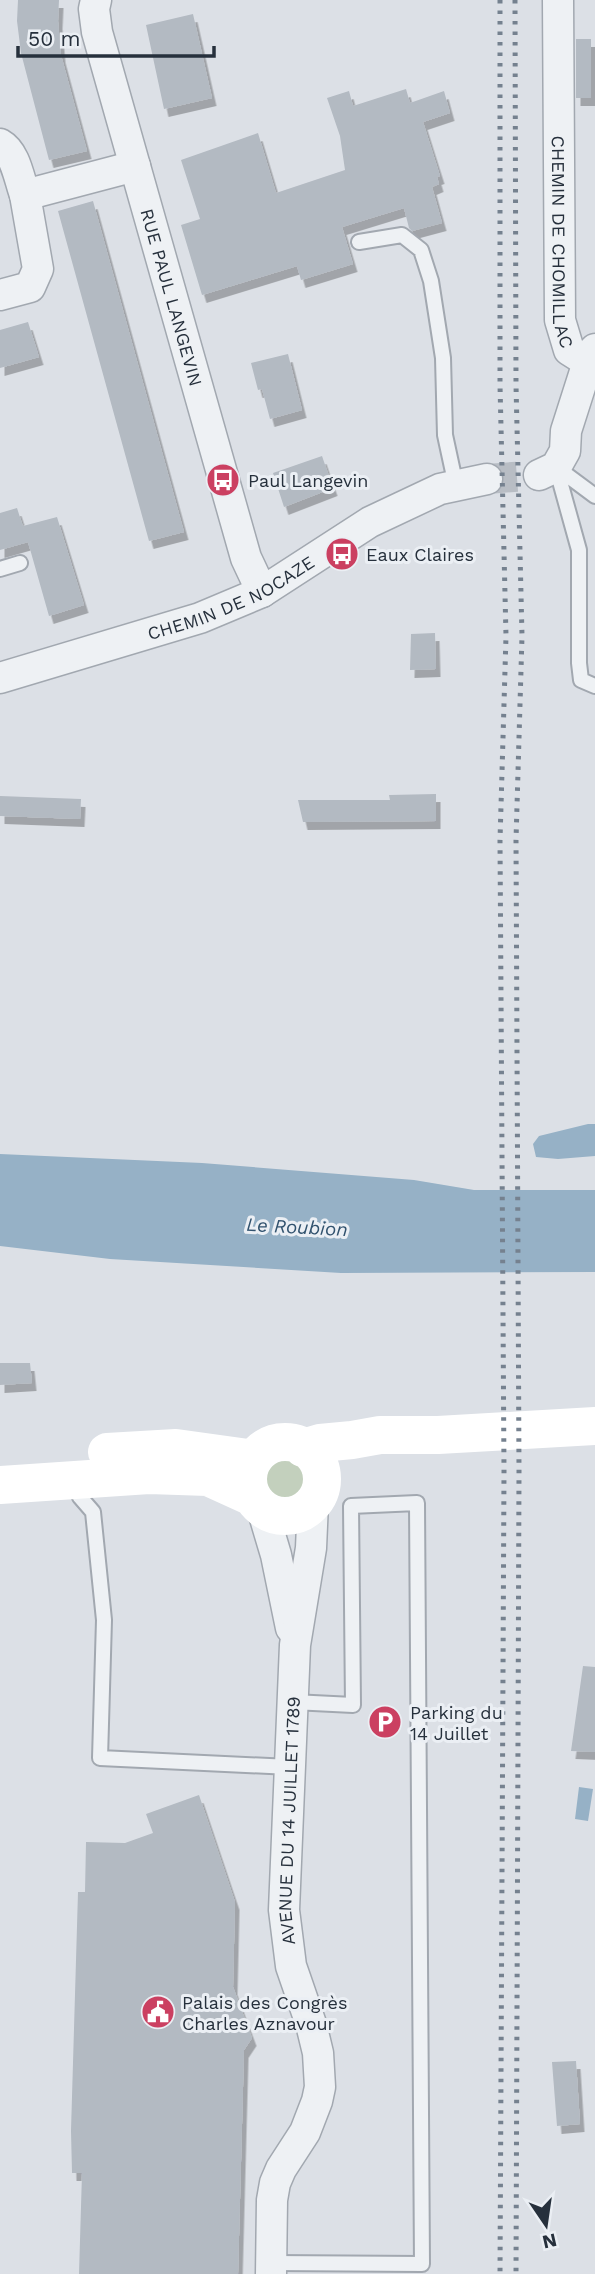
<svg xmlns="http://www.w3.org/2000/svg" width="595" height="2274" font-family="'Work Sans',sans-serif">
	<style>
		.green { fill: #c3d0bd }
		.water { fill: #96b1c6 }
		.building { fill: #b3bac2; filter: url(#shadow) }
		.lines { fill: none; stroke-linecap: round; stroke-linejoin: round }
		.minor-tunnel { stroke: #b8bdc4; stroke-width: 30; stroke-dasharray: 30 15; stroke-linecap: butt }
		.service-casing { stroke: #a2a8b0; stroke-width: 18 }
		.minor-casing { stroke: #a2a8b0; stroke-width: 33 }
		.service { stroke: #eef1f4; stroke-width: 14 }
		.minor { stroke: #eef1f4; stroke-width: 30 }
		.secondary { stroke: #fff; stroke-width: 38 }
		.rail { stroke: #75818f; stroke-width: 5; stroke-dasharray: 3.5 7; stroke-linecap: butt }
		.labels { text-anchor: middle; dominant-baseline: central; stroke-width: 6; stroke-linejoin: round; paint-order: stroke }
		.street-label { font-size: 18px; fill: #26303c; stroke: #ebeff4 }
		.poi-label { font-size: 18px; fill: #26303c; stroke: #ebeff4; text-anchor: start }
		.water-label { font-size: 19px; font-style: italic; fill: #31526e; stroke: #ebeff4 }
	</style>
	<defs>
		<filter id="shadow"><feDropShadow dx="4.5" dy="8" stdDeviation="0" flood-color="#0004"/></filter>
	</defs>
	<rect width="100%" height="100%" fill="#dce0e6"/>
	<path class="green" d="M264 1479a20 20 0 1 1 40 0a20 20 0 1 1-40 0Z"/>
	<path class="water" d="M588 1124H595V1156L558 1159 536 1157 533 1144 539 1136Z
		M0 1154 202 1163 414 1180 474 1190H595V1272L341 1273 110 1259 0 1246Z
		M579 1787 593 1789 588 1821 575 1819Z"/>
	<path class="building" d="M18 0H59L58 21 61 55 87 151 49 160 21 53 17 21Z
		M193 14 212 98 164 109 146 25Z
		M576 39H591V98H576Z
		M406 89 410 103 444 91 450 113 423 122 440 176 437 177 439 184 432 187 442 223 412 231 409 228 404 208 342 227 353 264 301 280 297 266 202 295 181 225 200 219 181 160 258 133 276 193 345 170 340 136 327 98 349 91 353 106Z
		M93 201 184 532 149 541 58 211Z
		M28 322 39 357 0 368V330Z
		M288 354 302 410 270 419 262 389 258 390 251 363Z
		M322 456 333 488 284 507 273 473Z
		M17 508 26 536 23 526 57 517 84 605 49 616 28 542 0 550V513Z
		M435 633 436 669 410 670 411 634Z
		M436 794V821L303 822 298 800H390L389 795Z
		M0 796 81 799 80 819 0 816Z
		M0 1363H30L32 1383 0 1385Z
		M583 1666 595 1667V1752L571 1751Z
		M199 1795 235 1902 233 1987 252 2038 244 2050 238 2274H79L82 2173H72L71 2131 78 1892H85L86 1842 125 1843 153 1833 146 1814Z
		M576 2061 580 2124 557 2126 552 2062Z"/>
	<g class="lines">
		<path class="minor-tunnel" d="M487 479 539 475"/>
		<defs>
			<path id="service" d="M359 242 402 235 421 250 431 281 443 358 445 435 456 486
				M556 467 579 550V663L581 680 595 686
				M556 467 595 496
				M0 569 20 563
				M76 1484V1489L80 1497 93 1512 104 1620 100 1758 290 1767
				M272 2263 422 2264 417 1503 351 1506 353 1705 293 1702"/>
			<g id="minor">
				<path id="s1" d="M96 0 94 9 97 32 246 558 262 592"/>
				<path id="s2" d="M558 0 560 320 569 350 588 362"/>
				<path d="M0 144C16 153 19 179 25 195"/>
				<path d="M0 295 30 287 38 269 25 195 135 166"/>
				<path d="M539 475 556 467 565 451 566 431 588 362 595 349"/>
				<path id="s3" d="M0 678 200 618 262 592 370 522 440 489 487 479"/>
				<path d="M262 1508 276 1555 291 1628"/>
				<path id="s4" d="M271 2274 272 2200 275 2183 281 2169 305 2132 317 2101 320 2087 318 2053 311 2024 291 1966 284 1910 295 1645 311 1548 313 1503"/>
			</g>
		</defs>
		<use href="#service" class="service-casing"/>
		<use href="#minor" class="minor-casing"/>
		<use href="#service" class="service"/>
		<use href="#minor" class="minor"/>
		<path class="secondary" d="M248 1479a37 37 0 1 1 74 0a37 37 0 1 1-74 0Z
			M303 1448 320 1443 352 1440 380 1435H438L595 1426
			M107 1452 176 1448 254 1459
			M0 1485 149 1475 208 1477 252 1497"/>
		<path class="rail" d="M500 0V385L506 636 500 840 504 1471 500 2274
			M515 0 516 385 522 636 516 840 519 1471 516 2274"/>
	</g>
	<defs>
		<symbol id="bus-disc" viewBox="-11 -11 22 22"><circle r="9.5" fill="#cb4061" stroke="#ebeff4"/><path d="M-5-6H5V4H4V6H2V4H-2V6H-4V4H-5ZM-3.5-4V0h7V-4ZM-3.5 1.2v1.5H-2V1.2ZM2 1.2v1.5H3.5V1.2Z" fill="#fff"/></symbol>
		<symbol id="parking-disc" viewBox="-11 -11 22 22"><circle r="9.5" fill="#cb4061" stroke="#ebeff4"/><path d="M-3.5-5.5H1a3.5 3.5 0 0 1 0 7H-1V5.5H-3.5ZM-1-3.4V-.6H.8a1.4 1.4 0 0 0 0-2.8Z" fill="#fff"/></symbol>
		<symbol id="civic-disc" viewBox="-11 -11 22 22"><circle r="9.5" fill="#cb4061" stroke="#ebeff4"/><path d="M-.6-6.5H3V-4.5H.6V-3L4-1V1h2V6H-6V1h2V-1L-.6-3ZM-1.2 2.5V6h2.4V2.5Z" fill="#fff"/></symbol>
	</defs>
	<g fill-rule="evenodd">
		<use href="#bus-disc" x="204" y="461" width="38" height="38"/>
		<use href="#bus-disc" x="323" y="535" width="38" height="38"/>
		<use href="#parking-disc" x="366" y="1703" width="38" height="38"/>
		<use href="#civic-disc" x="139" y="1993" width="38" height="38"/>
	</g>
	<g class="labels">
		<g class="street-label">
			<text stroke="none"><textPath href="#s2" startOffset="242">CHEMIN DE CHOMILLAC</textPath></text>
			<text stroke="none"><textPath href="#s1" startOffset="308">RUE PAUL LANGEVIN</textPath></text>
			<text stroke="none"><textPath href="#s3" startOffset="245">CHEMIN DE NOCAZE</textPath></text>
			<text stroke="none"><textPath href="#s4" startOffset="469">AVENUE DU 14 JUILLET 1789</textPath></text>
		</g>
		<g class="poi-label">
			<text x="248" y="480">Paul Langevin</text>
			<text x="366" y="554">Eaux Claires</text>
			<text x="410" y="1712">Parking du<tspan x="410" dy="21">14 Juillet</tspan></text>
			<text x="182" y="2002">Palais des Congrès<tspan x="182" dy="21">Charles Aznavour</tspan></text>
		</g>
		<g class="water-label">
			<text transform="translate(297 1227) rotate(3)">Le Roubion</text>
		</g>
	</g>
	<g transform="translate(546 2225) rotate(167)" stroke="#ebeff4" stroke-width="5" paint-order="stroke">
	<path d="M0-5L12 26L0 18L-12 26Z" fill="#26303c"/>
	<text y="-10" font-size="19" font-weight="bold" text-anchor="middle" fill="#26303c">N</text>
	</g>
	<path d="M18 46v10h196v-10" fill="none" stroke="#26303c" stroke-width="3.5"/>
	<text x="28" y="46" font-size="21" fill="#26303c" stroke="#ebeff4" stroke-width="5" paint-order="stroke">50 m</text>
</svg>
